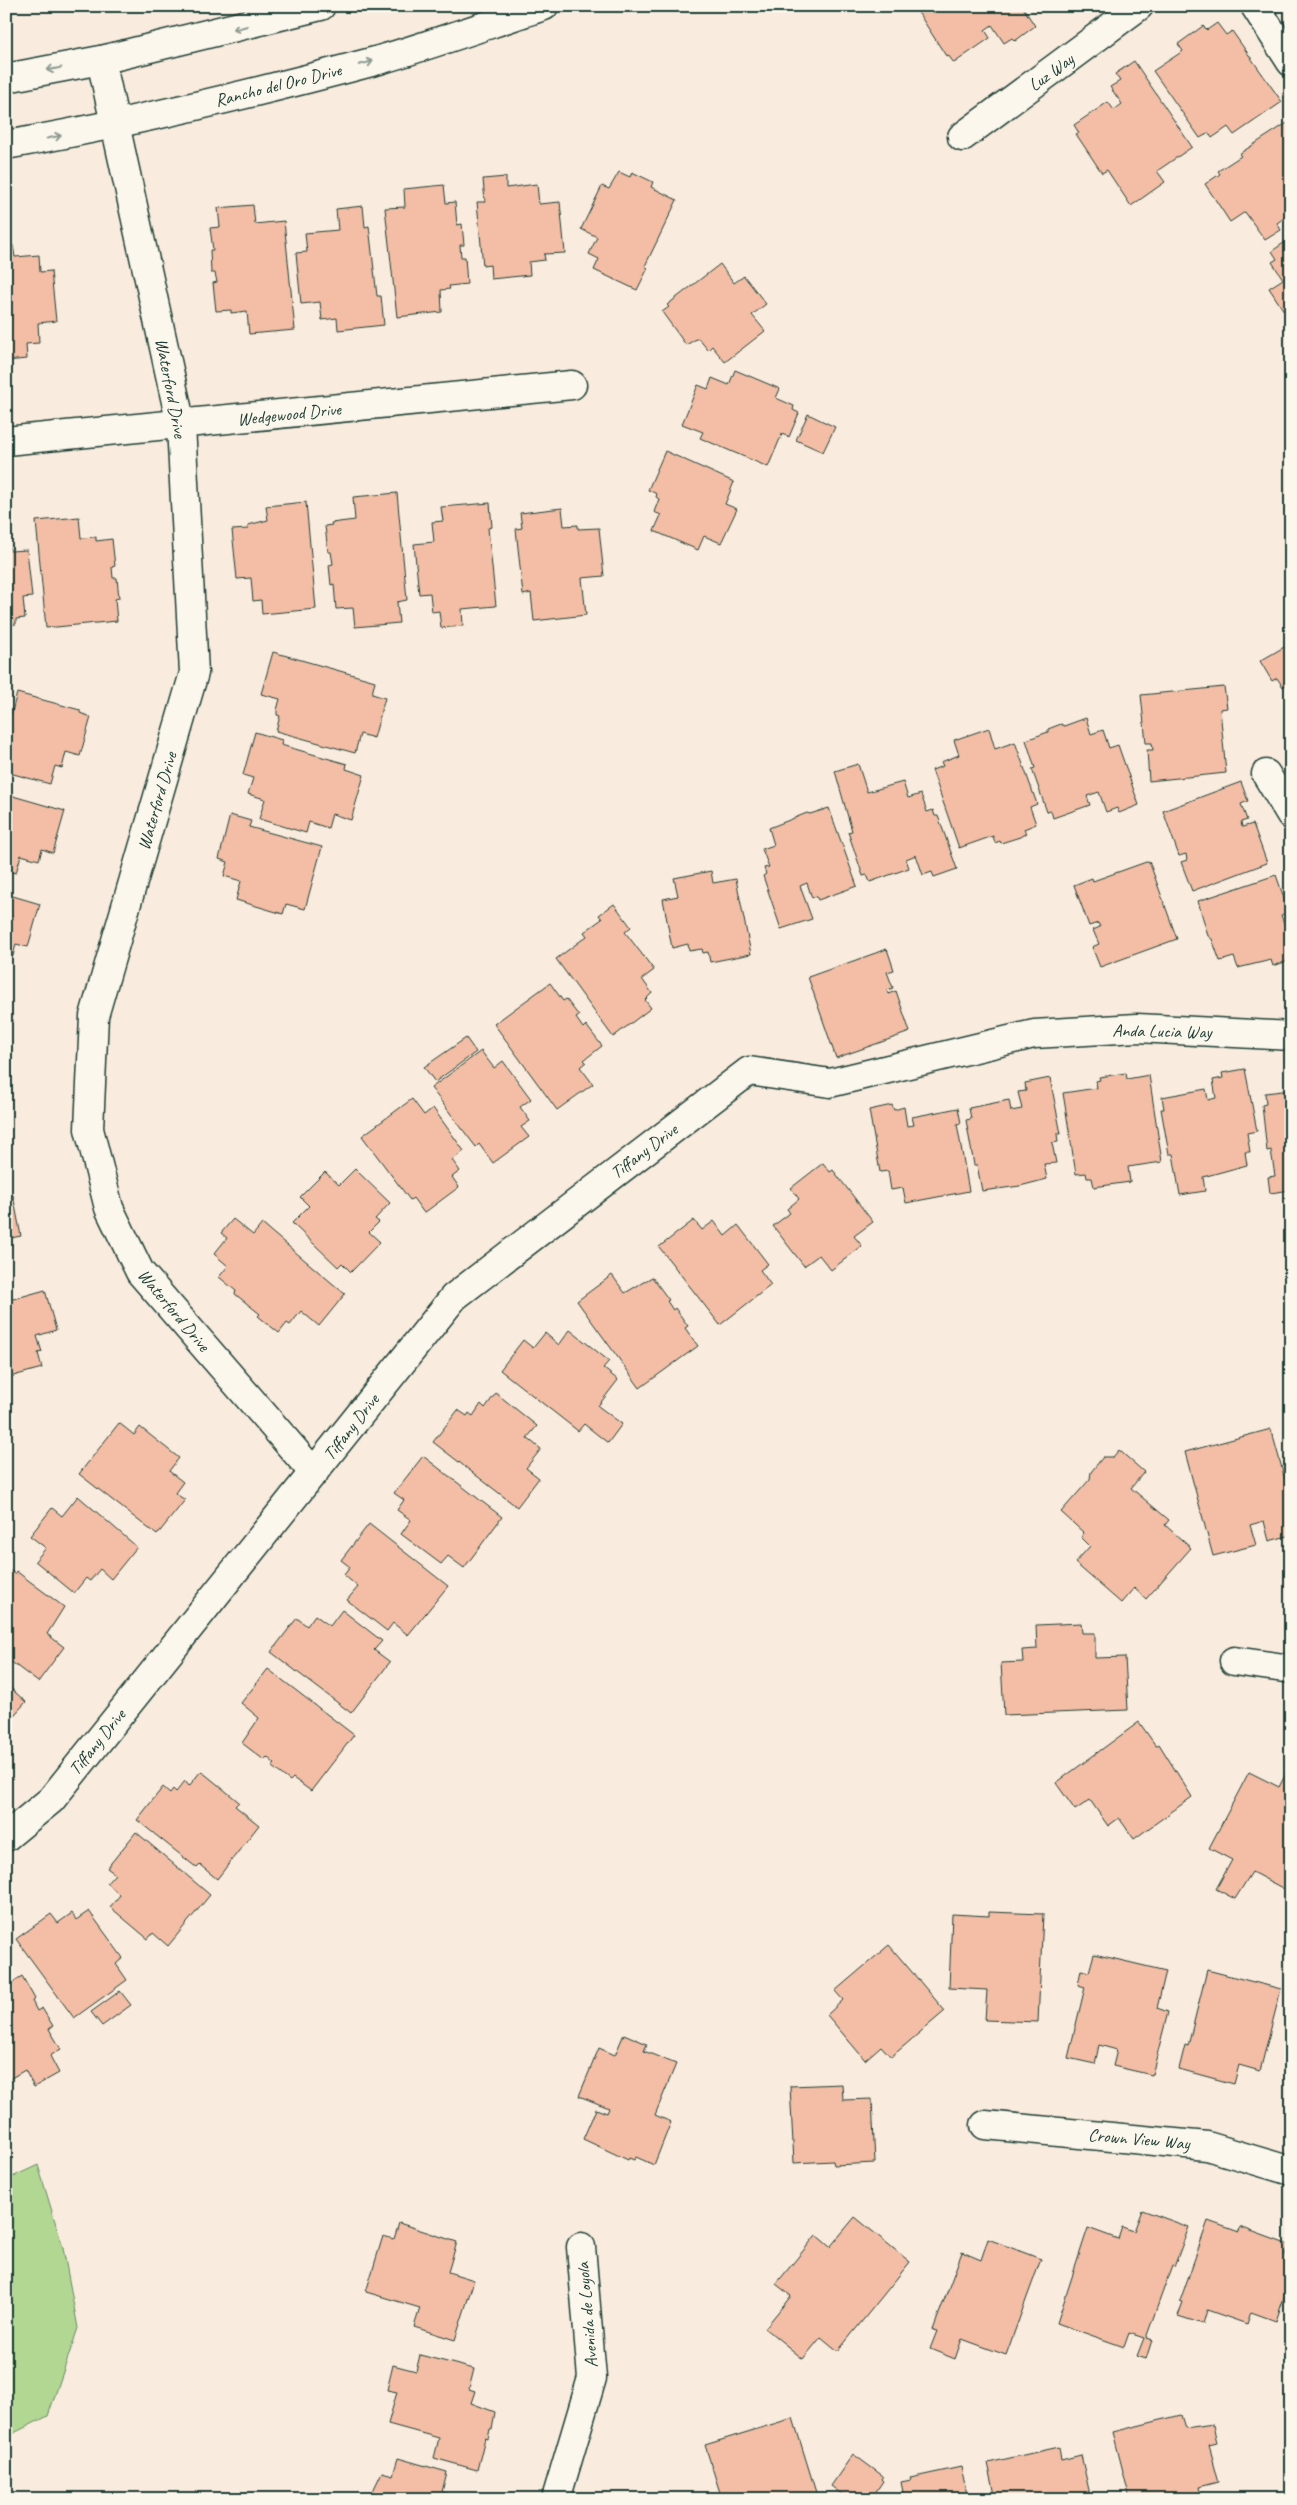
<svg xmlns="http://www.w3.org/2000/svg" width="1297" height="2505" font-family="Caveat,sans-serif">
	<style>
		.green { fill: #b1d793; stroke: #688a64 }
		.building { fill: #f3bea5; stroke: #1f3d34 }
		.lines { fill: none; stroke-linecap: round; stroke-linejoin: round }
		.minor-casing { stroke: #1f3d34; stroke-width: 31 }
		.major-casing { stroke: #1f3d34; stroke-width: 31 }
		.minor { stroke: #fbf7ec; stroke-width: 28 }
		.major { stroke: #fbf7ec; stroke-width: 28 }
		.oneway { stroke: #8d9a90 }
		.labels { text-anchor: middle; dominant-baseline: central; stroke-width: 4; stroke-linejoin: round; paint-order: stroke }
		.street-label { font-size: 18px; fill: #1f3d34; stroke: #fbf7ec }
	</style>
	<rect width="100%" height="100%" fill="#f9ecde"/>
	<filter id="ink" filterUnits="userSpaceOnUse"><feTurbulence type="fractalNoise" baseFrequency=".02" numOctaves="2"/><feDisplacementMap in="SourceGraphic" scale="10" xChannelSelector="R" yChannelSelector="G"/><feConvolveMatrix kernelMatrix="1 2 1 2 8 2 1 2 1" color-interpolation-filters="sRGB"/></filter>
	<g filter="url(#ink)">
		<path class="green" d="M38 2165 63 2248 78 2328 48 2416 6 2437V2180Z"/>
		<path class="building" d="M914 6H1022L1035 26 1015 41 1012 38 1004 43 992 25 985 30 990 38 954 63 948 55 946 56Z
			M1217 23 1226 35 1232 31 1282 102 1234 135 1228 127 1212 138 1209 133 1200 138 1153 71 1183 51 1178 44 1203 26 1207 30Z
			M1134 61 1192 147 1157 171 1165 182 1131 206 1107 170 1102 173 1076 134 1079 133 1074 125 1108 102 1114 110 1122 104 1110 87 1120 81 1115 74Z
			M1287 123 1291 128V216L1290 214 1277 223 1281 230 1265 240 1245 212 1230 222 1205 184 1220 174 1218 171 1241 156 1239 154Z
			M619 172 630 177 632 172 653 182 651 187 677 200 645 266 648 268 637 290 594 270 599 259 589 254 597 237 581 229 602 186 609 189Z
			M506 177V188L537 184 539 204 560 202 565 253 544 254 545 260 529 262 530 275 491 279 490 265 483 266 477 202H485L483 179Z
			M444 185 446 203 455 202 457 225 462 224 464 245H460L461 257H465L467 284 449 286 450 289 441 290 442 312 397 317 385 208 405 207 404 189Z
			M253 205 255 224 284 221 295 330 249 334 247 311 231 313V310L216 311 213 283 217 282 215 273H211L210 250H213L210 228 220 227 218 208Z
			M363 206 365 227 369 226 377 296H381L384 325 338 330 337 318 322 320 320 302 301 304 296 253 307 252 305 233 338 230 336 209Z
			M1291 238V316L1287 310 1284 311 1269 288 1283 279 1272 262 1277 259 1272 251Z
			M6 245H13L15 257 39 255 40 272 51 271 56 321 38 323 39 343 26 344 27 359 6 361Z
			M720 264 734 283 744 276 766 304 752 315 765 331 725 362 712 346 708 350 698 338 686 345 662 312 669 307 667 305Z
			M735 370 780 389 776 398 794 406 793 410 799 413 789 437 782 434 768 467 700 438 703 432 682 424 698 385 708 389 712 378 729 385Z
			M808 414 835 427 823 452 796 440Z
			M665 451 734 482 725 504 737 509 721 543 704 536 698 550 654 531 661 515 654 512 659 499 656 497 657 494 648 490Z
			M397 493 407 600 397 602 399 623 355 627 353 608 336 609 334 584 331 585 329 565 333 564 331 552H328L325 526 332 525 331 523 355 520 353 497Z
			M306 502 316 609 262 614 261 600 253 601 251 578 237 579 232 530 248 529V525L268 520 266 506Z
			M490 503 492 527 488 528 496 606 462 609 463 626 441 628 439 611 432 612 430 593 419 594 414 544 434 542 432 522 443 521 441 507Z
			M562 508 564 526 578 525V529L599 528 604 576 582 578 586 615 534 621 531 593 523 595 516 529 522 528 520 513Z
			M79 517 81 538 96 537V541L112 539 115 566 112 567 113 578H117L119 598 115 599 117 621 46 628 36 521Z
			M6 533H8L10 551 27 550 32 597 23 598 25 618 16 619V624L6 625Z
			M1291 643V682L1283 687 1277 678 1272 681 1260 661Z
			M273 652 375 681 372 694 385 698 374 738 360 734 355 753 276 731 280 716 277 715V710L280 699 261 694Z
			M1224 687 1227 708 1220 709 1226 773 1149 781 1147 750H1153L1152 743H1146L1141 695Z
			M17 693 80 710V713L91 717 80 756 66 752 62 768 55 766 50 784 6 772V714L11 715Z
			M1086 718 1091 734 1103 730 1109 748 1118 745 1139 805 1119 813 1117 808 1106 812 1099 792 1087 796 1090 805 1053 818 1051 811 1047 812 1032 769 1035 768 1026 740 1048 732V729L1061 724 1064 726Z
			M989 728 995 749 1015 742 1037 804 1030 807 1036 824 1024 829 1026 833 1020 837 1001 843 1000 841 995 843 993 836 959 848 932 770 943 766 941 762 959 755 954 740Z
			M255 732 282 740 281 745 347 764 346 769 364 775 351 820 332 814 328 828 309 822 306 833 259 819 265 799 248 794 253 778 243 775Z
			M858 764 867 792 903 782 908 798 921 794 927 812 933 810 935 816H938L957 869 934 877 932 872 923 875 916 855 906 859 909 868 870 882 867 875 863 876 848 832 852 831 835 771Z
			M1241 782 1248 801 1241 804 1247 820 1241 822 1242 827 1253 824 1267 863 1192 891 1181 862 1187 860 1186 854 1179 856 1163 811Z
			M6 794 65 811 53 853 42 849 39 860 21 855 16 873 6 871Z
			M829 808 857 886 818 900 816 896 812 898 807 883 800 886 812 919 781 929 763 876 766 874 764 868 769 867 762 849 774 845 769 828 807 813 810 814Z
			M230 815 251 821 249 827 322 847 305 909 286 904 283 914 236 900 241 881 224 876 228 862 219 859Z
			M1149 861 1177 939 1100 967 1092 947 1099 944 1093 930 1100 927 1098 923 1089 926 1074 885 1092 878 1093 881Z
			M711 871 713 883 736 879 751 954 710 962 708 952 703 953 702 949 689 951 688 944 672 948 663 899 678 896 674 878Z
			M1276 875 1289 912 1281 915 1285 926 1291 924V960L1273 966 1271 960 1238 968 1234 957 1220 961 1212 939 1208 936 1198 901Z
			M6 894 40 904 28 947 16 944 13 956 6 954Z
			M614 904 631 927 625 932 654 970 642 979 652 993 645 1000 651 1008 613 1037 556 959 587 936 584 932 602 919 599 915Z
			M887 949 894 970 887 972 893 988 887 990 888 994 896 991 910 1032 836 1058 808 977Z
			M550 983 563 1001 566 999 579 1016 576 1018 583 1028 586 1025 602 1046 584 1060 586 1062 580 1067 593 1084 557 1110 494 1024Z
			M466 1038 476 1052 435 1082 424 1067Z
			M481 1051 494 1068 503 1061 531 1099 520 1107 530 1121 521 1127 529 1137 493 1163 479 1144 476 1147 431 1088Z
			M1245 1069 1257 1131 1247 1133 1250 1152H1245L1247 1165 1203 1177 1205 1191 1180 1195 1173 1154H1169L1161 1109H1164L1162 1097 1206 1089 1208 1100 1216 1098 1213 1080 1223 1078 1222 1073Z
			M1126 1073 1127 1079 1149 1075 1162 1162 1128 1167 1130 1182 1094 1187 1092 1178H1087L1086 1173 1076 1174 1063 1093 1097 1088 1096 1081 1100 1080 1099 1077Z
			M1050 1078 1061 1134H1057L1058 1142 1052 1143 1056 1163 1044 1164 1047 1179 1020 1186 982 1191 977 1165H974L966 1120 971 1119 969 1108 1009 1100 1011 1111 1022 1109 1018 1092 1026 1091 1025 1083Z
			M1291 1090V1190L1270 1193 1268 1177 1275 1176 1271 1150 1267 1151 1262 1105 1266 1104 1265 1093Z
			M412 1099 424 1115 433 1108 464 1151 452 1160 460 1171 452 1177 459 1187 424 1213 413 1198 410 1200 362 1136Z
			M892 1105 894 1110 904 1107 907 1126 914 1125 912 1117 958 1108 961 1123 957 1124 969 1191 906 1203 903 1188 891 1190 888 1171 880 1172 869 1110Z
			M823 1163 830 1172 833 1170 873 1222 854 1236 862 1246 831 1270 819 1255 804 1266 773 1226 790 1213 787 1209 799 1199 791 1188Z
			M355 1169 390 1203 375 1219 379 1222 369 1232 380 1242 351 1272 342 1263 338 1267 292 1223 309 1206 300 1197 325 1172 339 1185Z
			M13 1195 21 1236 6 1239V1196Z
			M233 1219 253 1235 262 1224 345 1294 319 1326 301 1311 290 1325 287 1323 279 1333 258 1316 260 1314 235 1294 236 1291 219 1277 228 1266 214 1254 227 1238 221 1233Z
			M694 1220 702 1230 714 1221 725 1236 738 1225 768 1264 760 1270 771 1285 720 1325 659 1247Z
			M612 1275 625 1293 652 1277 669 1300 667 1301 673 1310 675 1308 688 1326 685 1328 698 1346 640 1388 577 1301Z
			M45 1290 56 1330 37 1336 42 1352 38 1353 42 1368 6 1378V1301Z
			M570 1330 609 1361 603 1368 618 1380 598 1406 622 1424 608 1443 584 1424 578 1431 500 1370 523 1340 533 1348 545 1333 559 1345Z
			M496 1393 537 1426 527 1438 541 1449 526 1468 539 1478 517 1507 433 1442 458 1410 467 1416 469 1413 473 1416 481 1404 485 1408Z
			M119 1423 134 1435 140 1427 179 1458 169 1471 183 1482 175 1493 185 1500 157 1535 79 1474Z
			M1271 1429 1291 1501V1535L1269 1541 1264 1521 1250 1525 1256 1545 1213 1556 1185 1452Z
			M1119 1450 1144 1472 1131 1488 1169 1520 1165 1525 1191 1548 1146 1599 1134 1588 1121 1603 1075 1563 1090 1546 1081 1537 1084 1533 1061 1512 1090 1479 1091 1472 1103 1457H1113Z
			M423 1456 502 1517 464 1568 448 1556 441 1564 401 1534 411 1520 397 1510 404 1500 394 1493Z
			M78 1496 137 1547 111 1579 100 1569 90 1581 86 1578 74 1593 35 1561 46 1548 30 1536 52 1508 62 1516Z
			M369 1524 448 1586 408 1635 393 1623 387 1631 347 1600 358 1587 344 1575 350 1567 341 1560Z
			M6 1568 15 1574 16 1571 64 1607 47 1634 64 1647 38 1682 6 1658Z
			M342 1610 382 1641 374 1650 390 1662 351 1713 271 1652 297 1618 307 1626 315 1615 330 1626Z
			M1081 1623 1082 1633H1095V1658L1125 1657 1128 1710 1004 1715 1001 1663 1023 1662 1022 1650 1037 1649 1036 1625Z
			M268 1669 354 1735 311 1791 293 1778 290 1781 272 1767 275 1764 267 1757 264 1760 242 1743 259 1718 241 1703Z
			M6 1684 26 1702 6 1724Z
			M1139 1722 1156 1746 1159 1744 1192 1797 1134 1839 1119 1818 1108 1826 1090 1800 1075 1810 1056 1783Z
			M1291 1764V1886L1288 1891 1252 1872 1235 1899 1216 1889 1232 1860 1209 1848 1249 1772 1279 1787Z
			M201 1771 239 1802 235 1806 259 1825 217 1879 200 1865 197 1868 137 1820 163 1787 170 1793 173 1789 176 1792 185 1781 189 1786Z
			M136 1832 210 1895 168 1946 153 1933 148 1939 110 1907 120 1895 107 1883 115 1874 107 1868Z
			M89 1911 123 1958 116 1964 127 1980 74 2018 16 1939 51 1914 58 1923 72 1913 76 1920Z
			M989 1912 1043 1914 1038 2022 985 2020 987 1990 949 1988 952 1914 989 1916Z
			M889 1945 945 2011 891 2057 881 2046 865 2060 827 2015 843 2000 835 1991Z
			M1094 1954 1166 1971 1157 2008 1168 2012 1152 2075 1113 2066 1117 2050 1099 2045 1095 2064 1068 2058 1085 1987 1078 1985 1081 1970 1089 1972Z
			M1207 1970 1281 1989 1260 2071 1239 2065 1234 2084 1179 2069 1185 2045 1188 2046Z
			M22 1976 35 1999 32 2001 37 2011 42 2008 53 2026 49 2029 61 2049 50 2056 59 2073 34 2087 25 2070 6 2081V1982L8 1985Z
			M120 1991 131 2005 102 2026 91 2012Z
			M624 2034 647 2044 644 2051 676 2064 655 2115 671 2122 654 2165 636 2157 634 2160 629 2158 628 2160 583 2139 596 2109 607 2113 609 2108 579 2096 599 2048 615 2055Z
			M842 2084 843 2100 872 2099 875 2163 834 2165 833 2161 794 2163 790 2086Z
			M1142 2210 1189 2227 1174 2267 1172 2266 1146 2338 1152 2340 1146 2359 1137 2356 1144 2338 1129 2333 1124 2347 1057 2323 1088 2228 1118 2239 1122 2227 1134 2231Z
			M855 2217 910 2262 838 2351 821 2337 803 2359 765 2328 791 2296 776 2284 816 2235 830 2247Z
			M1208 2221 1239 2232 1240 2227 1289 2245 1285 2256 1291 2258V2277L1276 2321 1251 2312 1247 2324 1207 2310 1203 2324 1178 2316 1183 2302 1180 2301Z
			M399 2223 457 2242 448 2272 474 2280 455 2340 414 2327 420 2308 366 2292 383 2236 394 2239Z
			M988 2239 1041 2259 1006 2355 962 2339 955 2359 930 2349 937 2331 933 2330 962 2252 981 2260Z
			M420 2355 474 2369 469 2389 475 2391 471 2403 495 2412 492 2430 490 2429 488 2439 485 2438 477 2470 434 2458 439 2438 388 2424 397 2392 387 2390 393 2365 416 2371Z
			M1181 2415 1185 2428 1213 2424 1217 2443 1209 2445 1219 2482 1199 2487 1202 2499H1130L1113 2432Z
			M793 2418 818 2499H722L705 2445Z
			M1059 2447 1061 2460 1081 2455 1091 2499H996L988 2463Z
			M853 2454 883 2476 881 2479 883 2481 871 2499H848L831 2486Z
			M398 2458 447 2472 442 2492 456 2496 455 2499H369L382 2472 393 2475Z
			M961 2467 968 2499H897L904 2497 901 2482 911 2480 910 2478Z"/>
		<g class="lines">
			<defs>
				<path id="minor" d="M1255 6 1291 62
					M101 60 181 425 194 673 94 1016 89 1129 109 1208 140 1272 314 1473
					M962 137 1139 6
					M6 441 572 385
					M1266 774 1291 815
					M1234 1661 1291 1669
					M6 1837 51 1800 454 1297 749 1071 830 1083 1034 1034 1137 1028 1291 1036
					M985 2125 1207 2146 1291 2171
					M556 2499 592 2378 581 2247"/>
				<path id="major" d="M6 78 101 60 321 6
					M6 145C132 123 256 93 379 60 434 44 489 24 544 6"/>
			</defs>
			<use href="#minor" class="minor-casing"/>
			<use href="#major" class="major-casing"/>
			<use href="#minor" class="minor"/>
			<use href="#major" class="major"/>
		</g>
		<defs><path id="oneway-shaft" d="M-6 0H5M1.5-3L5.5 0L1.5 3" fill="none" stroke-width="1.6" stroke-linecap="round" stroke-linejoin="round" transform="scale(1.25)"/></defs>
		<g class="oneway">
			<use href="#oneway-shaft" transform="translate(240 28) rotate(165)"/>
			<use href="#oneway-shaft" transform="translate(366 63) rotate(-15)"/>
			<use href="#oneway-shaft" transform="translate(54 69) rotate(169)"/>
			<use href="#oneway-shaft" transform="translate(54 137) rotate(-11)"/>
		</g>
	</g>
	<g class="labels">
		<g class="street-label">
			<text transform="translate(1051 72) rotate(-36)">Luz Way</text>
			<text transform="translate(278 85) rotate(-14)">Rancho del Oro Drive</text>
			<text transform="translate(171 388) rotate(79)">Waterford Drive</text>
			<text transform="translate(289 414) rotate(-6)">Wedgewood Drive</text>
			<text transform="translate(157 801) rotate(-74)">Waterford Drive</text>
			<text transform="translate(1162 1031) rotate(1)">Anda Lucia Way</text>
			<text transform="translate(644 1151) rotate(-37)">Tiffany Drive</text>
			<text transform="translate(174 1310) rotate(50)">Waterford Drive</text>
			<text transform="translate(351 1427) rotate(-52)">Tiffany Drive</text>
			<text transform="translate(97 1742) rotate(-51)">Tiffany Drive</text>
			<text transform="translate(1139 2139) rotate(5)">Crown View Way</text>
			<text transform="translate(587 2315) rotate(-95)">Avenida de Loyola</text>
		</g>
	</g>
	<rect width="1297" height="2505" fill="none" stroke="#fbf7ec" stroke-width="25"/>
	<rect x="12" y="12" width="1272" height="2480" fill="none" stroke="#1f3d34" stroke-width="2" filter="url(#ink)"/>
</svg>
